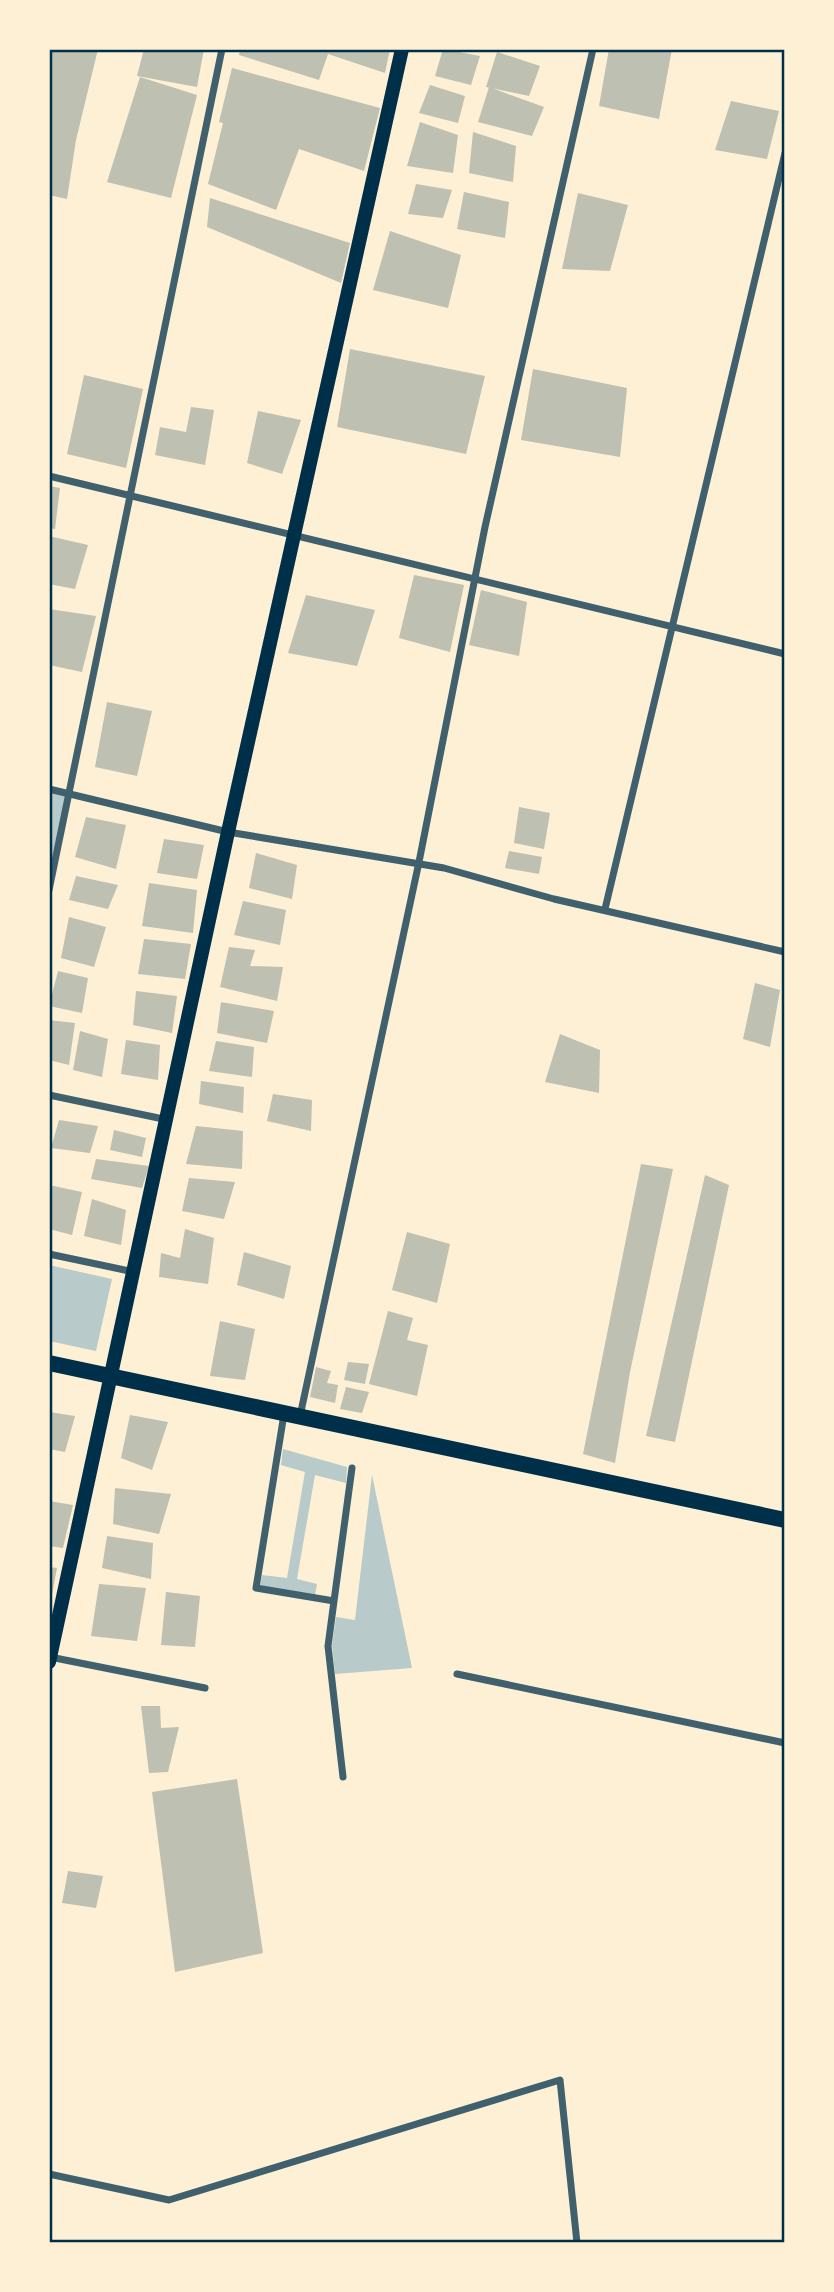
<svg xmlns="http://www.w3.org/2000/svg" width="834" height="2292" font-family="Jost,sans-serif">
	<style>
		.green { fill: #b9caca }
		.building { fill: #bec0b2 }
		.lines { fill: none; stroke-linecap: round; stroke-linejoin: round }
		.minor { stroke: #3f606c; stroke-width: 7 }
		.secondary { stroke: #003049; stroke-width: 14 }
		.primary { stroke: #003049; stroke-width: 16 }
		.neatline { fill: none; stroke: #003049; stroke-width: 2.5 }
	</style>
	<rect width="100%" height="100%" fill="#fdf0d5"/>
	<path class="green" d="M49 789 69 793 49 870Z
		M49 1265 112 1279 96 1351 49 1341Z
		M283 1449 347 1467 346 1483 315 1475 297 1579 317 1584 315 1595 260 1586 262 1575 287 1578 305 1472 281 1465Z
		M372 1475 412 1668 335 1674 332 1645 336 1617 355 1620Z"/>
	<path class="building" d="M49 49H98L76 140 67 199 49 195Z
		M144 49H204L197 87 137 76Z
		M240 49H390L385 73 328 54 319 80 239 55Z
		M443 49 480 56 471 85 435 76Z
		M609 49H672L659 119 599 106Z
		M497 52 540 66 529 96 486 87Z
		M232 68 380 108 364 171 299 149 276 210 208 184 223 123 219 122Z
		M140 77 197 95 171 198 107 182Z
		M430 85 465 96 458 123 419 113Z
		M489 87 544 107 532 136 478 122Z
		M731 101 779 111 767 159 715 150Z
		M420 122 458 135 453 173 407 166Z
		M473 132 516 146 513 182 469 173Z
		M416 184 452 190 443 218 408 214Z
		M464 192 509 202 505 238 457 229Z
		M578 193 628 205 610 271 562 269Z
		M210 198 350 243 341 283 207 227Z
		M390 231 461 255 448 308 373 290Z
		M350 349 485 376 466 454 337 427Z
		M533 369 627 388 620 457 521 440Z
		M84 375 143 389 126 468 67 454Z
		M191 407 214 410 205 465 155 455 160 427 186 432Z
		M258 411 301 420 282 474 247 463Z
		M49 486 60 488 55 529 49 528Z
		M49 536 88 545 75 589 49 584Z
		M414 575 464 585 450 652 399 638Z
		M481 590 527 602 519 656 469 645Z
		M306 595 375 610 357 666 288 653Z
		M49 609 96 616 82 672 49 665Z
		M107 702 152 711 137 776 95 767Z
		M519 807 550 813 544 849 514 843Z
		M86 817 126 825 116 869 75 857Z
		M164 839 204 845 197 879 157 873Z
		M509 851 542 857 539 874 505 868Z
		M256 853 297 865 292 899 249 888Z
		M76 876 118 885 108 909 69 900Z
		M149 883 197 890 193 933 142 926Z
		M243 901 286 910 280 945 234 935Z
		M69 917 106 927 94 967 61 958Z
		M144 939 191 944 185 979 138 974Z
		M229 947 255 950 250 966 283 967 277 1001 220 987Z
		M58 971 88 978 82 1013 49 1006Z
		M755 983 780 990 770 1047 743 1039Z
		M136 991 177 996 172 1033 133 1025Z
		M221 1002 274 1011 267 1043 217 1033Z
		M49 1020 75 1023 69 1065 49 1060Z
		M80 1031 108 1039 102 1077 73 1070Z
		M560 1034 600 1050 599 1093 545 1082Z
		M126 1040 160 1045 158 1080 121 1074Z
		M216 1041 254 1047 252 1077 209 1071Z
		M201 1081 244 1087 243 1113 199 1104Z
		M273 1094 312 1100 311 1131 267 1121Z
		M59 1120 98 1126 90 1153 51 1148Z
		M196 1126 243 1131 242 1169 186 1164Z
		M114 1130 146 1138 142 1157 110 1150Z
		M96 1159 149 1166 142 1188 91 1179Z
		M641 1164 673 1169 630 1372 615 1463 583 1454Z
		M705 1175 729 1185 675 1442 646 1436Z
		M189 1178 235 1182 224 1219 182 1211Z
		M49 1185 82 1192 72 1235 49 1229Z
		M92 1199 126 1210 121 1245 84 1236Z
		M185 1229 214 1238 208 1284 159 1277 161 1253 180 1258Z
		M407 1232 450 1244 437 1303 392 1290Z
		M244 1252 291 1266 284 1299 237 1285Z
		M388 1311 413 1318 407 1340 428 1345 417 1396 369 1384Z
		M220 1321 255 1329 245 1380 210 1376Z
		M348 1362 369 1364 365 1384 344 1380Z
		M316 1367 331 1371 327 1383 338 1385 335 1403 310 1397Z
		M346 1387 369 1392 362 1413 340 1409Z
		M49 1412 75 1416 65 1452 49 1449Z
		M130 1415 168 1422 152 1470 121 1458Z
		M115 1488 171 1494 159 1534 113 1524Z
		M49 1501 73 1505 63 1548 49 1546Z
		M107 1536 153 1543 151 1579 102 1568Z
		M49 1567 57 1568 50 1605H49Z
		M99 1584 146 1588 137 1641 91 1636Z
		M166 1592 200 1596 195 1647 161 1645Z
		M141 1706H160L161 1728 179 1727 168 1772 149 1773Z
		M237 1779 263 1953 175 1972 152 1792Z
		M68 1871 103 1876 96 1908 62 1903Z"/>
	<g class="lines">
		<path class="minor" d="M49 476 785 654
			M49 789 228 832 444 868 554 899 785 952
			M49 890 222 49
			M605 909 785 153
			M49 1095 168 1120
			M49 1254 134 1272
			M284 1414 256 1588 334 1601 352 1468
			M300 1416 419 862 485 527 593 49
			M334 1601 328 1646 343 1777
			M50 1657 205 1688
			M457 1674 785 1743
			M49 2174 169 2200 560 2080 577 2243"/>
		<path class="secondary" d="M49 1662 228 832 402 49"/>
		<path class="primary" d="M49 1363 785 1520"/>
	</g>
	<rect width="834" height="2292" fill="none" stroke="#fdf0d5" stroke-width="102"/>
	<rect x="51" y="51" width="732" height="2190" class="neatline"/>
</svg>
